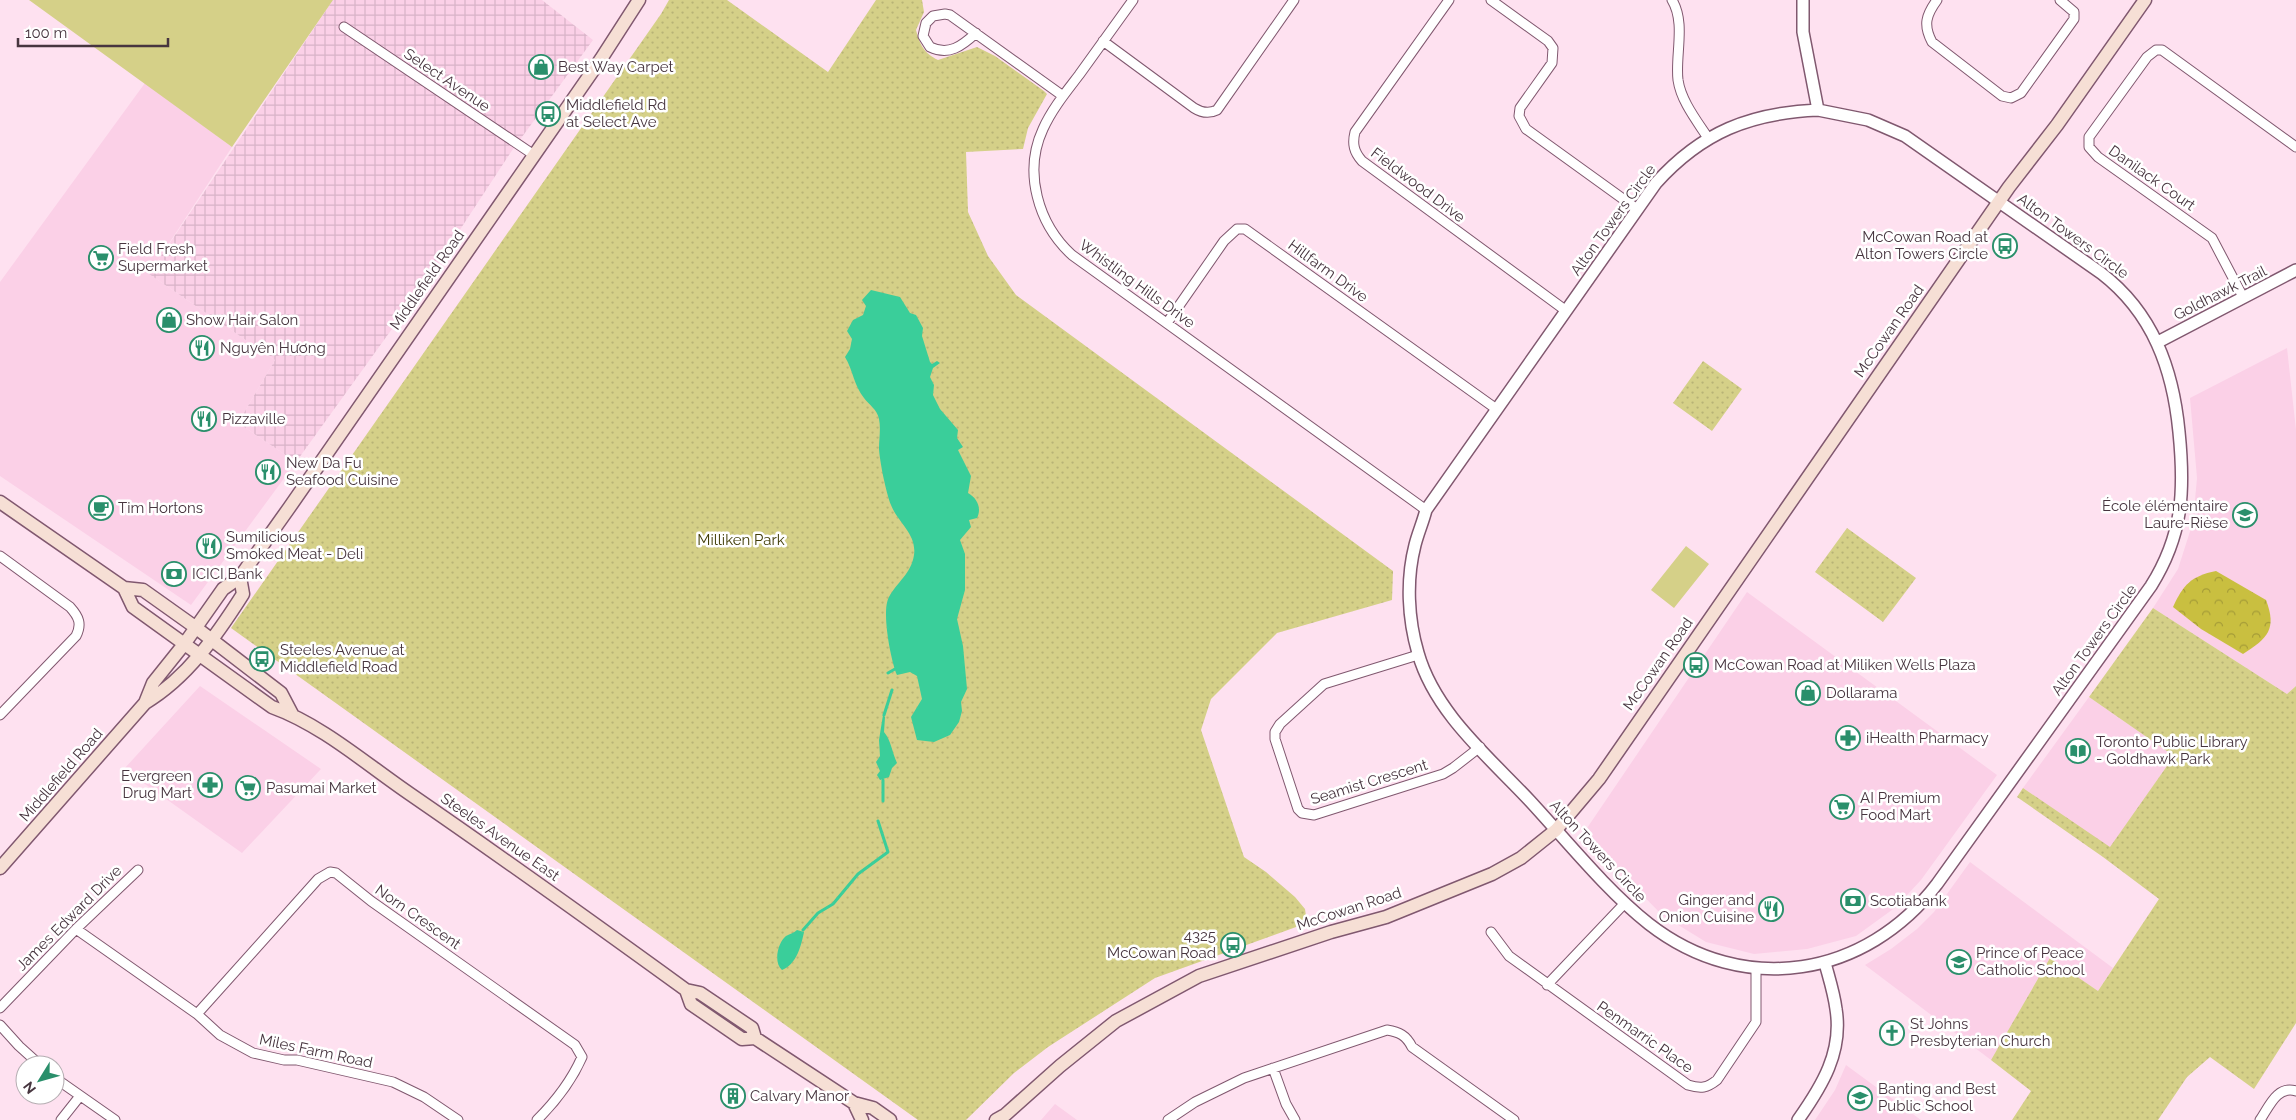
<svg xmlns="http://www.w3.org/2000/svg" width="2296" height="1120" font-family="Raleway,sans-serif">
	<style>
		.built { fill: #fbd0e7 }
		.industrial { fill: url(#industrial-grid) }
		.grass { fill: #d5d088 }
		.forest { fill: url(#forest-crowns) }
		.park { fill: url(#park-dots) }
		.water { fill: #3ace9a }
		.lines { fill: none; stroke-linecap: round; stroke-linejoin: round }
		.stream { stroke: #3ace9a; stroke-width: 3 }
		.minor-casing { stroke: #80586f; stroke-width: 11 }
		.tertiary-casing { stroke: #80586f; stroke-width: 14 }
		.secondary-casing { stroke: #80586f; stroke-width: 15 }
		.minor { stroke: #fff; stroke-width: 9 }
		.tertiary { stroke: #fff; stroke-width: 11 }
		.secondary { stroke: #f6dfd5; stroke-width: 12 }
		.labels { text-anchor: middle; dominant-baseline: central; stroke-width: 5; stroke-linejoin: round; paint-order: stroke }
		.poi-label { font-size: 15px; fill: #47353f; stroke: #fff; text-anchor: start }
		.street-label { font-size: 15px; fill: #47353f; stroke: #fff }
		.park-label { font-size: 15px; fill: #423e09; stroke: #fff }
	</style>
	<defs>
		<pattern id="industrial-grid" width="8" height="8" patternUnits="userSpaceOnUse" patternTransform="scale(1.25)"><rect width="8" height="8" fill="#fbd0e7"/><path d="M0 4h8M4 0v8" fill="none" stroke="#d8b3c7"/></pattern>
		<pattern id="forest-crowns" width="20" height="18" patternUnits="userSpaceOnUse" patternTransform="scale(1.25)"><rect width="20" height="18" fill="#c9bf40"/><path d="M2 6a3 3 0 1 1 6 0M12 15a3 3 0 1 1 6 0" fill="none" stroke="#a59c37"/></pattern>
		<pattern id="park-dots" width="8" height="8" patternUnits="userSpaceOnUse" patternTransform="scale(1.25)"><rect width="8" height="8" fill="#d5d088"/><path d="M2 2h.1M6 6h.1" fill="none" stroke="#b8b376" stroke-width="1.8" stroke-linecap="round"/></pattern>
	</defs>
	<rect width="100%" height="100%" fill="#fee1f0"/>
	<path class="built" d="M145 83 232 147 149 274 275 360 238 423 296 462 191 605 0 476V282Z
		M2287 348 2296 430V686L2287 694 2153 608 2178 569 2193 522 2197 478 2190 398Z
		M1747 592 1997 775 1921 880 1896 907 1856 936 1807 949 1754 954 1706 942 1662 915 1583 834Z
		M200 686 321 769 242 853 124 769Z
		M2089 697 2174 756 2110 848 2023 788Z
		M1970 862 2113 968 2098 991 2050 958 1991 1060 1865 965 1891 949 1917 929 1934 912Z
		M1846 1065 1921 1120H1815L1835 1090Z
		M1055 1104 1077 1120H1041Z"/>
	<path class="industrial" d="M333 0H542L593 40 511 152 423 286 296 462 238 423 275 360 149 274Z"/>
	<path class="grass" d="M29 0H333L232 147Z
		M1686 546 1709 564 1674 608 1651 590Z"/>
	<path class="forest" d="M2216 571 2266 600C2277 629 2268 638 2243 654L2201 629 2173 607C2183 585 2191 576 2216 571Z"/>
	<path class="park" d="M669 0H727L828 72 876 0H922L924 12 916 30C920 45 924 53 938 60L977 47 995 56 1044 91 1047 94 1028 128 1023 149 966 152 968 212 988 256 1016 295 1393 571 1392 600 1277 633 1211 699 1201 730 1244 857 1266 872 1295 897 1305 909 1307 923 1155 978 1048 1047 1014 1073 966 1120H918L231 628 661 14Z
		M1703 361 1742 389 1712 431 1673 403Z
		M1847 528 1916 578 1883 622 1815 572Z
		M2153 608 2287 694 2296 686V1023L2254 1089 2210 1057 2187 1077 2158 1120H2012L2031 1091 1991 1060 2050 958 2098 991 2159 899 2103 857 2017 797 2023 788 2110 847 2174 756 2089 697Z"/>
	<path class="water" d="M871 290 900 297 910 313 916 315 923 328 922 336 930 362 932 364 937 361 940 363 933 368 930 377 934 385 933 395 940 409 958 430 957 438 963 447 958 450 971 476 968 493C977 498 982 508 977 518L969 520 971 527 960 540 965 554V590L957 619 963 646 967 689 961 702 962 711 959 722 950 735 934 742 917 740 911 717 922 699 917 676 910 672 897 675C891 661 881 611 889 597 897 582 911 574 914 555 917 534 898 523 891 505 886 492 880 463 879 449 879 439 881 428 879 419 877 409 869 405 864 398 854 386 853 370 845 357L850 349 852 339 847 331 853 320 863 315 866 306 862 300Z
		M883 715 885 717 884 732C891 740 892 752 897 763L892 768 889 777 880 780 877 775 880 771 876 762 880 756 879 740Z
		M797 930 804 932C801 946 797 964 782 970 773 962 778 942 786 936 789 934 794 933 797 930Z"/>
	<g class="lines">
		<path class="stream" d="M888 673 895 669
			M884 715 892 690
			M883 780V801
			M803 930 818 913 833 904 858 874 888 852 878 821"/>
		<defs>
			<path id="minor" d="M1133 0C1115 25 1097 50 1079 75 1066 92 1052 109 1043 129 1023 172 1038 224 1072 255L1426 510
				M1449 0 1355 132C1352 144 1354 152 1362 161L1565 310
				M1491 0 1548 41 1553 48 1552 63 1520 108 1519 116 1526 129 1637 209
				M1672 0C1686 23 1675 55 1678 80 1681 101 1697 121 1708 138
				M1937 0C1926 15 1923 25 1932 42L2002 96 2011 98 2021 93 2074 19V12L2060 0
				M344 27 534 155
				M976 33C962 46 949 56 930 47L923 36 926 23 933 16 945 14 950 15 1063 96
				M1103 41 1194 108C1202 113 1209 114 1217 110L1294 0
				M2243 297 2212 238 2098 157 2089 147V137L2147 57 2156 50H2162L2296 147
				M1167 323 1224 241 1237 229H1245L1495 408
				M0 556 70 607C79 617 82 624 76 636L0 715
				M1418 655 1324 684 1280 724 1275 732V739L1298 809 1302 813 1314 815 1443 774 1453 768 1480 747
				M76 929 197 1014 220 1035 253 1053 284 1060H297L393 1082 424 1097 458 1120
				M1491 932 1509 956 1688 1085C1701 1089 1707 1088 1717 1080L1756 1022V968
				M1547 985 1625 903
				M0 1008 76 929 138 870
				M197 1014 318 879 330 872 336 873 371 901 575 1045 582 1057C571 1082 556 1101 537 1120
				M0 1025 19 1046 40 1065
				M1273 1068 1286 1104 1295 1120
				M55 1078 115 1120
				M61 1120 80 1096
				M1168 1120 1195 1102 1244 1078 1387 1030C1399 1032 1406 1035 1412 1047L1514 1120
				M2260 1120C2269 1107 2277 1085 2296 1091"/>
			<path id="tertiary" d="M1803 0V32L1818 110
				M1818 110 1868 120 1905 136 2101 273C2153 313 2173 369 2179 432 2185 491 2183 535 2151 586L1937 884C1866 977 1744 998 1649 924 1607 891 1567 841 1530 801 1489 757 1435 713 1418 653 1408 619 1406 580 1415 545 1418 533 1423 522 1426 510L1656 183C1702 132 1750 113 1818 110Z
				M2158 342 2296 270
				M1798 1120C1822 1086 1843 1052 1836 1009 1834 993 1829 978 1825 963"/>
			<path id="secondary" d="M0 502 124 588 133 607 272 707C322 725 366 764 410 794 503 858 595 924 686 990L700 993 752 1028 755 1038 854 1103 873 1108 890 1120
				M124 588 143 590 195 627 281 693 292 714
				M145 703 153 683 185 643 223 589 240 577 289 508 601 59 639 0
				M0 868 145 703C187 678 217 635 243 594L240 577
				M686 990 691 1004 742 1039 755 1038
				M854 1103 862 1120
				M996 1120 1005 1115 1060 1066 1116 1021 1199 976 1331 932 1386 917 1492 874 1521 858 1556 830 1599 779 2009 187 2057 125 2145 0"/>
		</defs>
		<use href="#minor" class="minor-casing"/>
		<use href="#tertiary" class="tertiary-casing"/>
		<use href="#secondary" class="secondary-casing"/>
		<use href="#minor" class="minor"/>
		<use href="#tertiary" class="tertiary"/>
		<use href="#secondary" class="secondary"/>
	</g>
	<defs>
		<symbol id="shop-ring" viewBox="-11 -11 22 22"><circle r="9.5" fill="#fff" stroke="#2a8f6b" stroke-width="1.5"/><path d="M-5-2.5h2.3a2.7 3.5 0 0 1 5.4 0H5L5.5 6h-11ZM-1.5-2.5h3a1.5 2.3 0 0 0-3 0Z" fill="#2a8f6b"/></symbol>
		<symbol id="bus-ring" viewBox="-11 -11 22 22"><circle r="9.5" fill="#fff" stroke="#2a8f6b" stroke-width="1.5"/><path d="M-5-6H5V4H4V6H2V4H-2V6H-4V4H-5ZM-3.5-4V0h7V-4ZM-3.5 1.2v1.5H-2V1.2ZM2 1.2v1.5H3.5V1.2Z" fill="#2a8f6b"/></symbol>
		<symbol id="supermarket-ring" viewBox="-11 -11 22 22"><circle r="9.5" fill="#fff" stroke="#2a8f6b" stroke-width="1.5"/><path d="M-6-5.5h2.5l.6 2H6L4.5 2H-2.5L-4.4-4H-6ZM-1.5 3.2a1.3 1.3 0 1 0 .1 0ZM3 3.2a1.3 1.3 0 1 0 .1 0Z" fill="#2a8f6b"/></symbol>
		<symbol id="restaurant-ring" viewBox="-11 -11 22 22"><circle r="9.5" fill="#fff" stroke="#2a8f6b" stroke-width="1.5"/><path d="M-5-6h1v4h1v-4h1v4h1v-4h1v5L-1.5 .5V6h-2V.5L-5-1ZM5-6V6H3V1.5H1.5Q1.5-4 5-6Z" fill="#2a8f6b"/></symbol>
		<symbol id="cafe-ring" viewBox="-11 -11 22 22"><circle r="9.5" fill="#fff" stroke="#2a8f6b" stroke-width="1.5"/><path d="M-5.5-4.5H6V0H3Q3 3.5 0 3.5H-2.5Q-5.5 3.5-5.5 0ZM3-3.2v2h1.7v-2ZM-6 4.5H4V6H-6Z" fill="#2a8f6b"/></symbol>
		<symbol id="school-ring" viewBox="-11 -11 22 22"><circle r="9.5" fill="#fff" stroke="#2a8f6b" stroke-width="1.5"/><path d="M0-5L7-2L0 1L-7-2ZM-4 1L0 2.5L4 1V4Q0 6-4 4Z" fill="#2a8f6b"/></symbol>
		<symbol id="bank-ring" viewBox="-11 -11 22 22"><circle r="9.5" fill="#fff" stroke="#2a8f6b" stroke-width="1.5"/><path d="M-6-4H6V4H-6ZM0-2.3a2.3 2.3 0 1 0 0 4.6a2.3 2.3 0 1 0 0-4.6Z" fill="#2a8f6b"/></symbol>
		<symbol id="pharmacy-ring" viewBox="-11 -11 22 22"><circle r="9.5" fill="#fff" stroke="#2a8f6b" stroke-width="1.5"/><path d="M-2-6h4v4h4v4h-4v4h-4v-4h-4v-4h4Z" fill="#2a8f6b"/></symbol>
		<symbol id="library-ring" viewBox="-11 -11 22 22"><circle r="9.5" fill="#fff" stroke="#2a8f6b" stroke-width="1.5"/><path d="M-6-4Q-3-5.5-.7-3.5V5Q-3 3-6 4ZM6-4Q3-5.5 .7-3.5V5Q3 3 6 4Z" fill="#2a8f6b"/></symbol>
		<symbol id="church-ring" viewBox="-11 -11 22 22"><circle r="9.5" fill="#fff" stroke="#2a8f6b" stroke-width="1.5"/><path d="M-1.2-6h2.4v3.5h3.3v2.4h-3.3V6h-2.4V-.1h-3.3v-2.4h3.3Z" fill="#2a8f6b"/></symbol>
		<symbol id="building-ring" viewBox="-11 -11 22 22"><circle r="9.5" fill="#fff" stroke="#2a8f6b" stroke-width="1.5"/><path d="M-4-6H4V6H1V3H-1V6H-4ZM-2.5-4.3h1.7v1.8h-1.7ZM.8-4.3h1.7v1.8H.8ZM-2.5-1h1.7V.8h-1.7ZM.8-1h1.7V.8H.8Z" fill="#2a8f6b"/></symbol>
	</defs>
	<g fill-rule="evenodd">
		<use href="#shop-ring" x="527" y="53" width="28" height="28"/>
		<use href="#bus-ring" x="534" y="100" width="28" height="28"/>
		<use href="#bus-ring" x="1991" y="232" width="28" height="28"/>
		<use href="#supermarket-ring" x="87" y="244" width="28" height="28"/>
		<use href="#shop-ring" x="155" y="306" width="28" height="28"/>
		<use href="#restaurant-ring" x="188" y="334" width="28" height="28"/>
		<use href="#restaurant-ring" x="190" y="405" width="28" height="28"/>
		<use href="#restaurant-ring" x="254" y="458" width="28" height="28"/>
		<use href="#cafe-ring" x="87" y="494" width="28" height="28"/>
		<use href="#school-ring" x="2231" y="501" width="28" height="28"/>
		<use href="#restaurant-ring" x="195" y="532" width="28" height="28"/>
		<use href="#bank-ring" x="160" y="560" width="28" height="28"/>
		<use href="#bus-ring" x="248" y="645" width="28" height="28"/>
		<use href="#bus-ring" x="1682" y="651" width="28" height="28"/>
		<use href="#shop-ring" x="1794" y="679" width="28" height="28"/>
		<use href="#pharmacy-ring" x="1834" y="724" width="28" height="28"/>
		<use href="#library-ring" x="2064" y="737" width="28" height="28"/>
		<use href="#pharmacy-ring" x="196" y="771" width="28" height="28"/>
		<use href="#supermarket-ring" x="234" y="774" width="28" height="28"/>
		<use href="#supermarket-ring" x="1828" y="793" width="28" height="28"/>
		<use href="#bank-ring" x="1839" y="887" width="28" height="28"/>
		<use href="#restaurant-ring" x="1757" y="895" width="28" height="28"/>
		<use href="#bus-ring" x="1219" y="931" width="28" height="28"/>
		<use href="#school-ring" x="1945" y="948" width="28" height="28"/>
		<use href="#church-ring" x="1878" y="1019" width="28" height="28"/>
		<use href="#building-ring" x="719" y="1082" width="28" height="28"/>
		<use href="#school-ring" x="1846" y="1084" width="28" height="28"/>
	</g>
	<g class="labels">
		<g class="poi-label">
			<text x="558" y="67">Best Way Carpet</text>
			<text x="566" y="105">Middlefield Rd<tspan x="566" dy="17">at Select Ave</tspan></text>
			<text x="1988" y="237" text-anchor="end">McCowan Road at<tspan x="1988" dy="17">Alton Towers Circle</tspan></text>
			<text x="118" y="249">Field Fresh<tspan x="118" dy="17">Supermarket</tspan></text>
			<text x="186" y="320">Show Hair Salon</text>
			<text x="220" y="348">Nguyên Hương</text>
			<text x="222" y="419">Pizzaville</text>
			<text x="286" y="463">New Da Fu<tspan x="286" dy="17">Seafood Cuisine</tspan></text>
			<text x="2228" y="506" text-anchor="end">École élémentaire<tspan x="2228" dy="17">Laure-Rièse</tspan></text>
			<text x="118" y="508">Tim Hortons</text>
			<text x="226" y="537">Sumilicious<tspan x="226" dy="17">Smoked Meat - Deli</tspan></text>
			<text x="192" y="574">ICICI Bank</text>
			<text x="280" y="650">Steeles Avenue at<tspan x="280" dy="17">Middlefield Road</tspan></text>
			<text x="1714" y="665">McCowan Road at Miliken Wells Plaza</text>
			<text x="1826" y="693">Dollarama</text>
			<text x="1866" y="738">iHealth Pharmacy</text>
			<text x="2096" y="742">Toronto Public Library<tspan x="2096" dy="17">- Goldhawk Park</tspan></text>
			<text x="192" y="776" text-anchor="end">Evergreen<tspan x="192" dy="17">Drug Mart</tspan></text>
			<text x="266" y="788">Pasumai Market</text>
			<text x="1860" y="798">AI Premium<tspan x="1860" dy="17">Food Mart</tspan></text>
			<text x="1754" y="900" text-anchor="end">Ginger and<tspan x="1754" dy="17">Onion Cuisine</tspan></text>
			<text x="1870" y="901">Scotiabank</text>
			<text x="1216" y="936" text-anchor="end">4325<tspan x="1216" dy="17">McCowan Road</tspan></text>
			<text x="1976" y="953">Prince of Peace<tspan x="1976" dy="17">Catholic School</tspan></text>
			<text x="1910" y="1024">St Johns<tspan x="1910" dy="17">Presbyterian Church</tspan></text>
			<text x="1878" y="1089">Banting and Best<tspan x="1878" dy="17">Public School</tspan></text>
			<text x="750" y="1096">Calvary Manor</text>
		</g>
		<g class="street-label">
			<text transform="translate(447 80) rotate(34)">Select Avenue</text>
			<text transform="translate(2152 178) rotate(35)">Danilack Court</text>
			<text transform="translate(1418 185) rotate(37)">Fieldwood Drive</text>
			<text transform="translate(1613 220) rotate(-54)">Alton Towers Circle</text>
			<text transform="translate(2073 236) rotate(36)">Alton Towers Circle</text>
			<text transform="translate(1328 271) rotate(36)">Hillfarm Drive</text>
			<text transform="translate(427 280) rotate(-55)">Middlefield Road</text>
			<text transform="translate(1137 284) rotate(36)">Whistling Hills Drive</text>
			<text transform="translate(2220 293) rotate(-27)">Goldhawk Trail</text>
			<text transform="translate(1889 331) rotate(-55)">McCowan Road</text>
			<text transform="translate(2094 640) rotate(-54)">Alton Towers Circle</text>
			<text transform="translate(1658 664) rotate(-55)">McCowan Road</text>
			<text transform="translate(61 775) rotate(-49)">Middlefield Road</text>
			<text transform="translate(1369 782) rotate(-17)">Seamist Crescent</text>
			<text transform="translate(500 837) rotate(35)">Steeles Avenue East</text>
			<text transform="translate(1598 851) rotate(47)">Alton Towers Circle</text>
			<text transform="translate(1349 909) rotate(-18)">McCowan Road</text>
			<text transform="translate(418 917) rotate(35)">Norn Crescent</text>
			<text transform="translate(69 918) rotate(-45)">James Edward Drive</text>
			<text transform="translate(1645 1037) rotate(35)">Penmarric Place</text>
			<text transform="translate(316 1051) rotate(12)">Miles Farm Road</text>
		</g>
		<g class="park-label">
			<text x="741" y="540">Milliken Park</text>
		</g>
	</g>
	<g transform="translate(40 1080) rotate(233)"><circle r="24" fill="#ffffff" stroke="#b5aeb2"/>
	<path d="M0-4L9 19L0 12L-9 19Z" fill="#2a8f6b"/>
	<text y="-8" font-size="14" font-weight="bold" text-anchor="middle" fill="#47353f">N</text>
	</g>
	<path d="M18 38v8h150v-8" fill="none" stroke="#47353f" stroke-width="2.5"/>
	<text x="25" y="38" font-size="15" fill="#47353f" stroke="#ffffff" stroke-width="4" paint-order="stroke">100 m</text>
</svg>
